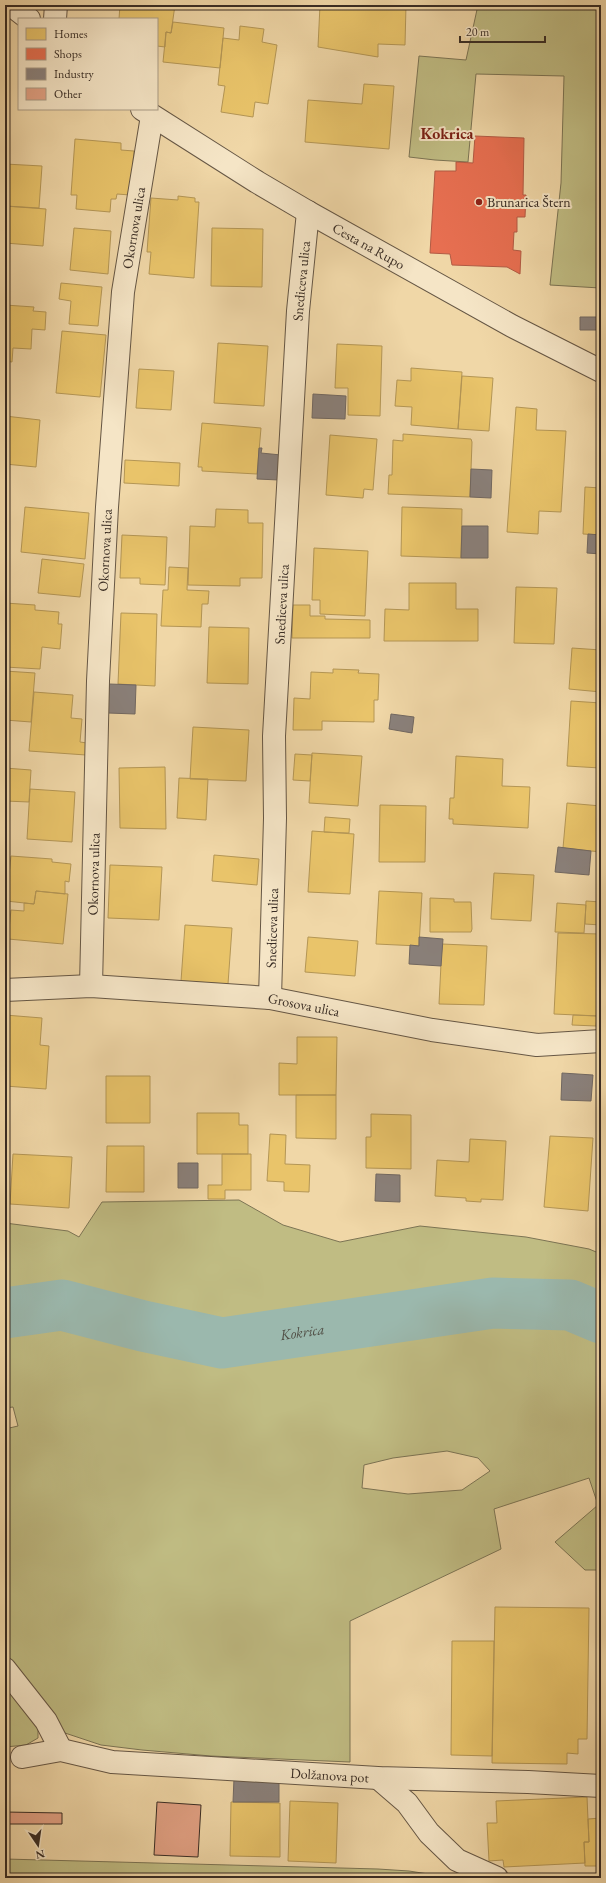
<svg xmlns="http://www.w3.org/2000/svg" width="606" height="1883" font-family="'EB Garamond',serif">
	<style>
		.green { fill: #c0bc83; stroke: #7c7454; fill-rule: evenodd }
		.homes { fill: #e9c46a; stroke: #b49655 }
		.shops { fill: #e76f51; stroke: #b25b44 }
		.industry { fill: #8a817c; stroke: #716862 }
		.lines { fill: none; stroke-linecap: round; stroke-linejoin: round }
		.river { stroke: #9bb8ad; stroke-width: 51 }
		.building { fill: #e2a184; stroke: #382c24 }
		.street-casing { stroke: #665745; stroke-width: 24 }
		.street { stroke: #f5e5c6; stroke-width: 22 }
		.poi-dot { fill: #8f2418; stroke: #f5e5c6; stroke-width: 1.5 }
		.labels { text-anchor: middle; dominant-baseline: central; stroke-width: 4; stroke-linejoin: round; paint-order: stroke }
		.poi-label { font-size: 14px; fill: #382c24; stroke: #f5e5c6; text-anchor: start }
		.street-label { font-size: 14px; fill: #382c24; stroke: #f5e5c6 }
		.water-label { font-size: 15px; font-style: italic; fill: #514f46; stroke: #f5e5c6 }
		.quarter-label { font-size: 16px; font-weight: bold; fill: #7a1f14; stroke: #f5e5c6 }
	</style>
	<rect width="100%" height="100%" fill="#f0d7a7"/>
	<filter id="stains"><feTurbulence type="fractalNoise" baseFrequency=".005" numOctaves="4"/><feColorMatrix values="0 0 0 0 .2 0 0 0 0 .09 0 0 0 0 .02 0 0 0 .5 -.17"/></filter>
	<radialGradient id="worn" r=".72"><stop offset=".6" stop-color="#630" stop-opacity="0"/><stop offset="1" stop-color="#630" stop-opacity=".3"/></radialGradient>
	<path class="green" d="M478 5H601L600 288 550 285 561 183 564 76 476 74 468 162 435 160 409 157 419 56 466 60Z
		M239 1200 283 1225 340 1242 420 1226 526 1237 589 1249 601 1254V1304L539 1294H488L424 1308 334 1316 220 1333 185 1330 129 1309 69 1292 5 1296V1223L68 1231 79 1237 102 1202Z
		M497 1316 567 1317 601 1328V1570H585L555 1542 598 1505 589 1478 494 1509 501 1549 350 1621V1762L211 1756 142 1750 101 1745 65 1733 5 1660V1429L18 1426 13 1407 5 1408V1331L84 1323 183 1347 217 1350H256L341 1338 458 1318ZM447 1451 478 1458 490 1471 462 1490 408 1494 362 1488 364 1465 393 1458Z
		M5 1681 38 1725V1738L26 1745 5 1747Z
		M5 1859 378 1869 409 1871 454 1878H5Z"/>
	<path class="homes" d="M120 5H175L171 33 166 32 165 47 157 46V19H119Z
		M320 5H406L405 45 378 44V57L318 47Z
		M173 22 224 28 220 68 163 62 166 32 171 33Z
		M240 26 264 29 262 42 277 45 268 104 255 102 253 117 221 112 225 86 218 85 223 38 239 40Z
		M364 84 394 86 389 149 305 142 308 100 362 104Z
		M75 139 121 143V150L134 151 130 195 117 194 116 199H111L110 212 76 209 77 195H71Z
		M5 164 42 166 39 208 5 206Z
		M178 196 195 198V202H199L194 278 149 274 151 252H147L151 198 178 200Z
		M5 206 46 209 43 246 5 243Z
		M74 228 111 231 108 274 70 270Z
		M212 228 263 229 262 287 211 286Z
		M61 283 102 287 98 326 69 324 71 301 59 299Z
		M5 305 34 307 33 311 46 312 45 330 32 329 31 349 13 348 12 362 5 361Z
		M62 331 106 335 100 397 56 393Z
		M218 343 268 346 264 406 214 403Z
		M337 344 382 346 380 416 348 415V388H335Z
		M411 368 462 372 458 429 411 425 412 407 395 406 397 380 411 381Z
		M139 369 174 371 171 410 136 408Z
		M462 376 493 378 489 431 458 429Z
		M516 407 537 409 536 430 566 431 561 512 539 511 538 534 507 532Z
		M5 416 40 420 36 467 5 464Z
		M202 423 261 428 257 474 202 471V467H198Z
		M403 434 471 439 472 442 470 497 388 494 389 475H392L393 440 403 441Z
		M330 435 377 439 373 490 364 489 363 498 326 495Z
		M125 460 180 463 179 486 124 483Z
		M585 487 601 488V535L583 534Z
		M25 507 89 513 85 559 21 552Z
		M402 507 462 509 461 558 401 556Z
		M216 509 248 510V523H263L262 578H240V586L188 585 190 526 215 527Z
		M122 535 167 537 165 585 140 584V578H120Z
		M314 548 368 551 365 616 320 614V600H312Z
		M42 559 84 564 80 597 38 593Z
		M169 567 188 568 187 590 209 591 208 604H202L201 627 161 626 163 590H168Z
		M409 583H456V609H478V641H384L385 609 409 610Z
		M516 587 557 588 554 644 514 643Z
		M5 603 35 605V610L59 612 58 624H62L60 649 42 647 40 669 5 667Z
		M293 605H310V616H325V619L370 620V638H292Z
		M121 613 157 614 155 686 118 684Z
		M209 627 249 628 248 684 207 683Z
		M572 648 601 650V692L569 689Z
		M333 669 359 670 358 673 379 674 378 700H374V722L322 721V730H293L294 698 310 699 311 672 333 673Z
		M5 671 35 673 31 722 5 720Z
		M34 692 73 695 71 718 82 719 80 742 87 743 86 755 29 751Z
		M571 701 601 703 600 768 567 766Z
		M193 727 249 730 246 781 190 779Z
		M312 753 362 756 358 806 309 803Z
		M295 754 312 755 310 781 293 780Z
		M456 756 503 759 502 786 530 787 528 828 453 824V819H449L450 798H454Z
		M165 767 166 829 120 828 119 768Z
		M5 768 31 770 29 802 5 801Z
		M179 778 208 779 206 820 177 818Z
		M30 789 75 792 72 842 27 839Z
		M567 803 601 806V852L563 848Z
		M380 805 426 806 425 862H379Z
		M325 817 350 819 349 833 324 832Z
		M312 831 354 834 350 894 308 892Z
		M214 855 259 859 257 885 212 881Z
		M11 856 52 859V862L71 864 69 882 65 881V894L36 891 34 904 6 901Z
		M110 865 162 867 159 920 108 918Z
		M494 873 534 875 531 921 491 919Z
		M36 891 68 894 63 944 8 939 11 910 24 911V903L34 904Z
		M379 891 422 893 419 946 376 944Z
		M430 898 454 899V902H471L472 929 471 932H430Z
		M586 901 601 902V925L585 924Z
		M557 903 586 905 584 933 555 932Z
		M185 925 232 928 228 984 181 981Z
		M558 933 601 934 599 1016 554 1014Z
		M308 937 358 941 355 976 305 972Z
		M442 944 487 946 484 1005 439 1004Z
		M5 1015 42 1018 40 1045 49 1046 46 1089 5 1086Z
		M573 1015 597 1016 596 1026 572 1025Z
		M297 1037H337L336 1095H279V1063L297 1064Z
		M106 1076H150V1123H106Z
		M296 1095H336V1139L296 1138Z
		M197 1113H239V1125H248V1154H197Z
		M371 1114 411 1115V1169L366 1168V1137H371Z
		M270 1134 286 1135 285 1164 310 1165 309 1192 284 1191V1182L267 1181Z
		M550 1136 593 1138 588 1211 544 1207Z
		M470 1139 506 1141 503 1200 481 1199V1202L466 1201V1198L435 1196 437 1160 469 1162Z
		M107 1146H144V1192H106Z
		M13 1154 72 1157 69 1208 10 1204Z
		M222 1154H251V1190H225V1199H208V1185H222Z
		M495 1607 589 1608 587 1739H578V1754L567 1753V1764L492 1763Z
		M452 1641H494L492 1756 451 1755Z
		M587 1797 589 1842H584L585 1863 504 1867 503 1860 489 1861 487 1823H497L496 1801Z
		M290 1801 338 1803 336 1863 288 1861Z
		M231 1802 280 1803V1857L230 1856Z
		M601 1818V1877L600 1866H585L584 1842H589L588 1819Z"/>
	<path class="shops" d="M475 136 524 138 523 195H526L525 217H517V232H514L513 250 521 251 520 274 507 267 452 265 450 254 430 253 435 171H456V162L473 163Z"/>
	<path class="industry" d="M449 5H476V8Z
		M580 317H600V330H580Z
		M313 394 346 396 345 419 312 418Z
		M259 448H262L261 453 281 455 279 480 257 479Z
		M471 469 492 470 491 498 470 497Z
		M462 526H488V558H461Z
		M588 534 601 535V554L587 553Z
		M109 684 136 685 135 714 108 713Z
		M391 714 414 717 412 733 389 729Z
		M558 847 591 851 589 875 555 872Z
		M419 937 443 939 441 966 409 964 410 945 419 946Z
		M562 1073 593 1075 591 1101 561 1100Z
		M178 1163H198V1188H178Z
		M376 1174 400 1175V1202L375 1201Z
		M234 1778H279V1802H233Z"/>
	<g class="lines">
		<path class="river" id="s1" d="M5 1313 62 1305 143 1326 222 1343 493 1303 570 1305 601 1318"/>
	</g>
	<path class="building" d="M157 1802 201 1805 198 1857 154 1855Z
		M5 1812 62 1813V1824H5Z"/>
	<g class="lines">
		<defs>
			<g id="street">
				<path d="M11 5 29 19"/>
				<path d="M55 19 56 5"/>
				<path id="s2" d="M142 109 257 182 308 212 512 326 601 371"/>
				<path id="s3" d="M91 986 98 681 107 507 123 292 152 116"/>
				<path id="s4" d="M5 990 91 986 270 998 432 1030 537 1045 601 1041"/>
				<path id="s5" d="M270 998 275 818 274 736 298 311 308 212"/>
				<path d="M5 1669 46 1721 61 1750"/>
				<path id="s6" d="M22 1757 61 1750 112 1762 378 1778 528 1782 601 1786"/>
				<path d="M378 1778 407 1803 429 1833 457 1860 497 1878"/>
			</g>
		</defs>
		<use href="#street" class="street-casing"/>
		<use href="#street" class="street"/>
	</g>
	<circle class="poi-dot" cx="479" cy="202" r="4"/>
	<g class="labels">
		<g class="poi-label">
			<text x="487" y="202">Brunarica Štern</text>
		</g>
		<g class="street-label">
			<text stroke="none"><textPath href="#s3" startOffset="760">Okornova ulica</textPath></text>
			<text stroke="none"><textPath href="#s2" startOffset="265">Cesta na Rupo</textPath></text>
			<text stroke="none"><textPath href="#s5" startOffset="718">Snediceva ulica</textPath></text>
			<text stroke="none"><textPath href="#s3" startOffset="436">Okornova ulica</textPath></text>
			<text stroke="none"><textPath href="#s5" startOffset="394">Snediceva ulica</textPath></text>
			<text stroke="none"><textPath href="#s3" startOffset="112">Okornova ulica</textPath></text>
			<text stroke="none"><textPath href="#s5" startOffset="70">Snediceva ulica</textPath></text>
			<text stroke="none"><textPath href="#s4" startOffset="300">Grosova ulica</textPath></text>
			<text stroke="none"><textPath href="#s6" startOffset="310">Dolžanova pot</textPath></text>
		</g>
		<g class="water-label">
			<text stroke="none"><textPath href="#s1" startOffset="303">Kokrica</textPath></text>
		</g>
		<g class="quarter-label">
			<text x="447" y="133">Kokrica</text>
		</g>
	</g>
	<rect width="606" height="1883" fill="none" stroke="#f0d7a7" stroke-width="20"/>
	<rect x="6" y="6" width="594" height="1871" fill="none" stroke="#382c24" stroke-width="2"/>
	<rect x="10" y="10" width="586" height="1863" fill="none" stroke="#382c24"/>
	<rect x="18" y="18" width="140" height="92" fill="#f5e5c6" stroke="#a99b85"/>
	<rect x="26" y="28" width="20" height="12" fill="#e9c46a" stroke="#a99b85"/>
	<text x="54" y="38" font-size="12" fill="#382c24">Homes</text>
	<rect x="26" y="48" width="20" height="12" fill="#e76f51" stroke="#a99b85"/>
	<text x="54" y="58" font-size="12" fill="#382c24">Shops</text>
	<rect x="26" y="68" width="20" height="12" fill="#8a817c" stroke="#a99b85"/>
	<text x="54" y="78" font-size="12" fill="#382c24">Industry</text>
	<rect x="26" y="88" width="20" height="12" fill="#e2a184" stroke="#a99b85"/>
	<text x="54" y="98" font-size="12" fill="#382c24">Other</text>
	<g transform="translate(38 1845) rotate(167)" stroke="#f5e5c6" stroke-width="3" paint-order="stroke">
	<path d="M0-3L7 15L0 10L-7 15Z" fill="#382c24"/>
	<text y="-6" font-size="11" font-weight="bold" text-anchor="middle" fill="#382c24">N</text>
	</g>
	<path d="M460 36v6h85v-6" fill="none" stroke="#382c24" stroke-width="2"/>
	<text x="466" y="36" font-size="12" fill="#382c24" stroke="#f5e5c6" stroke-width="3" paint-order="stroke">20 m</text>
	<rect width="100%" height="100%" filter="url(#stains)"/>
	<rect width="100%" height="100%" fill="url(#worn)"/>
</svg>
